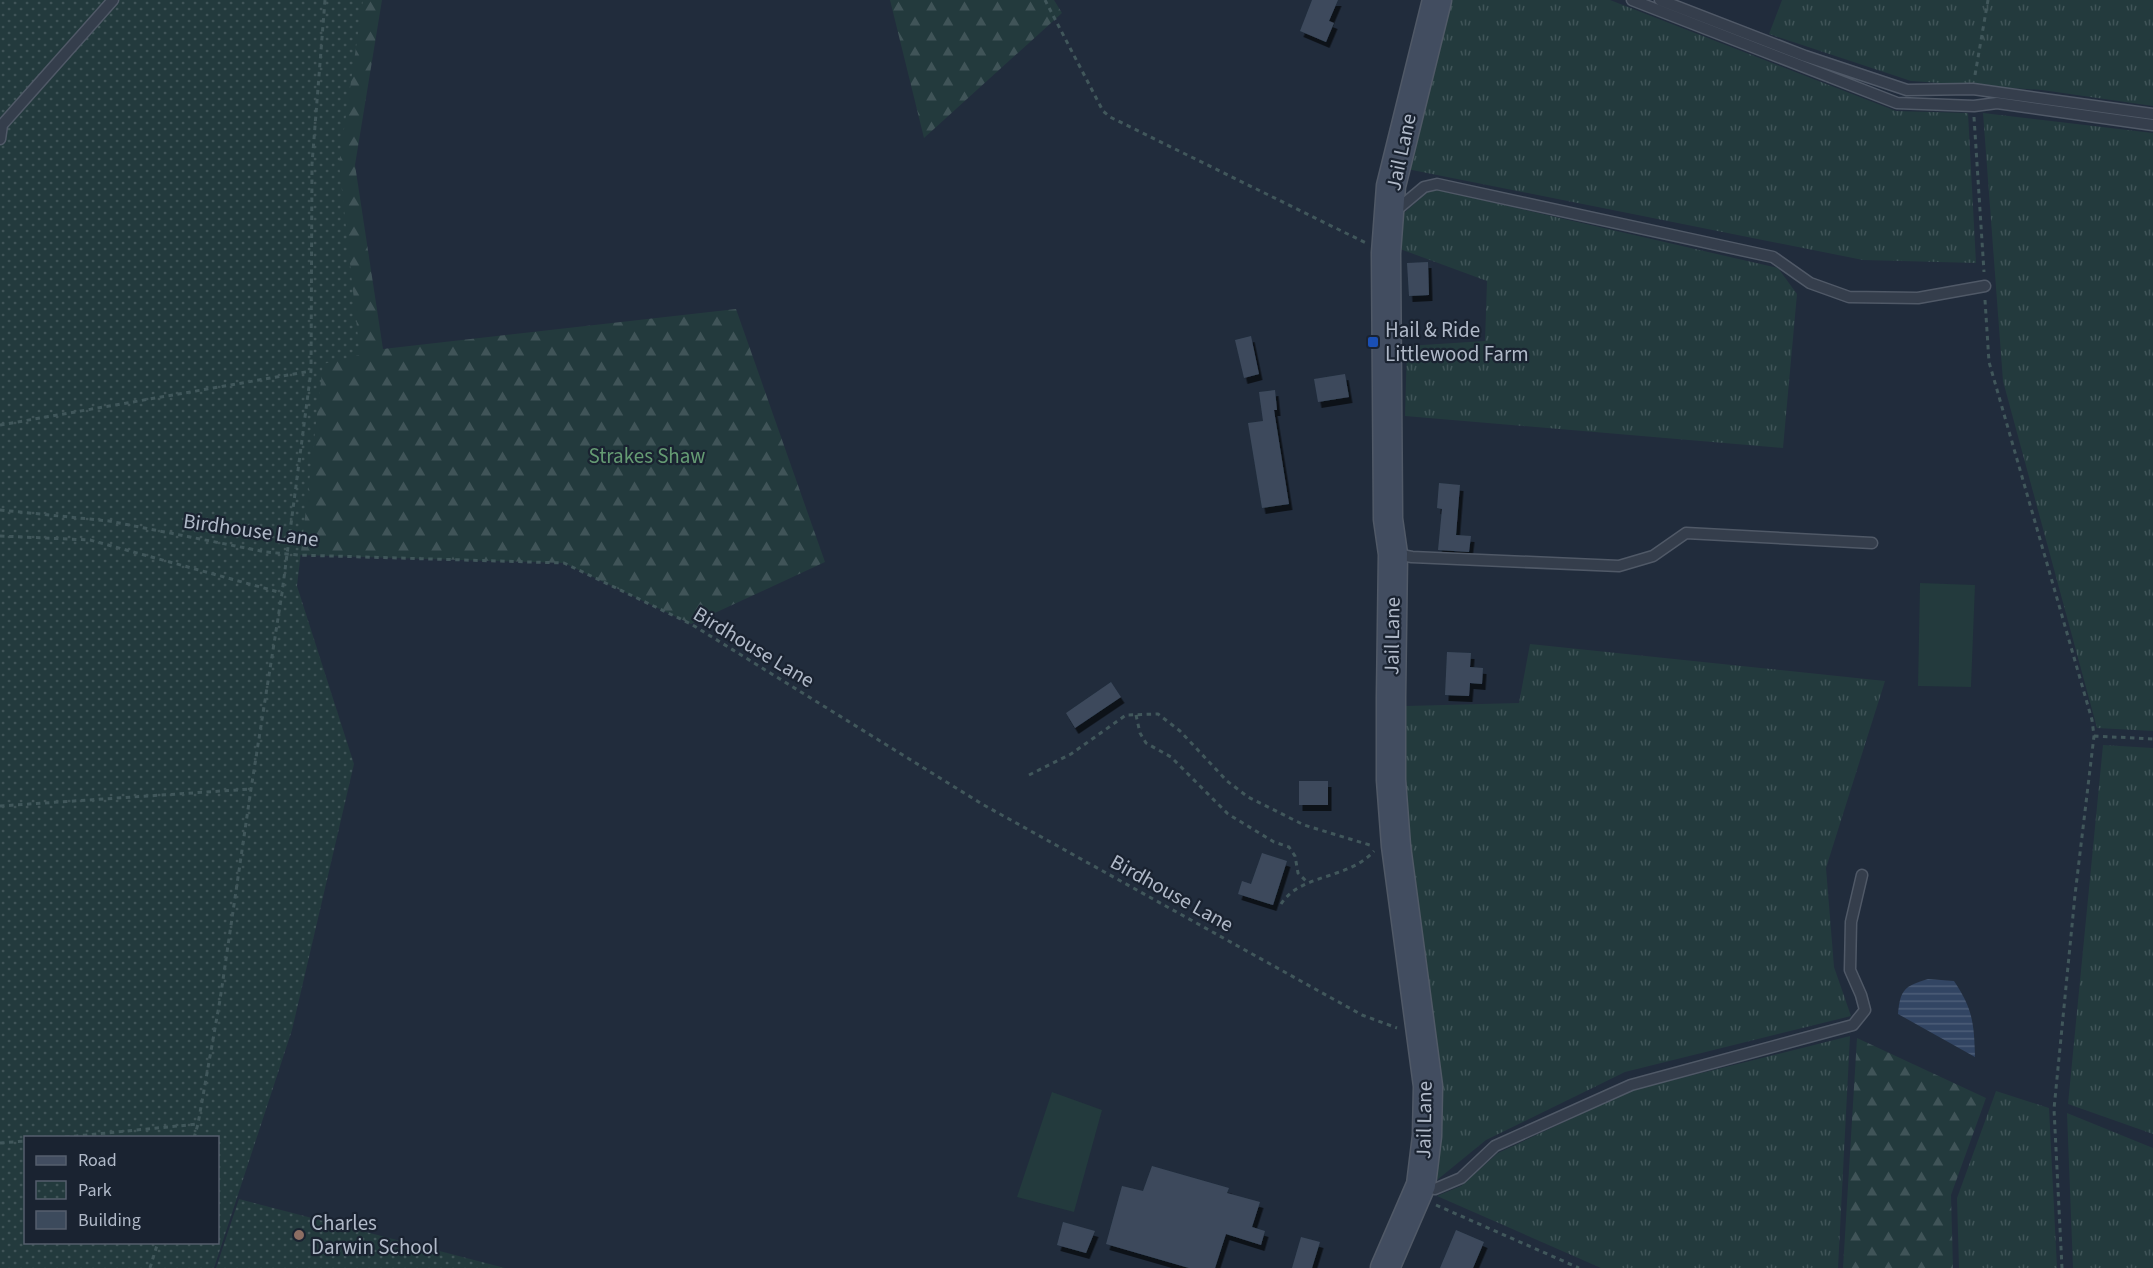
<svg xmlns="http://www.w3.org/2000/svg" width="2153" height="1268" font-family="'Source Sans 3',sans-serif">
	<style>
		.grass { fill: url(#grass-tufts) }
		.forest { fill: url(#forest-firs) }
		.park { fill: url(#park-dots); fill-rule: evenodd }
		.garden { fill: #233a3d }
		.water { fill: url(#water-rules) }
		.building { fill: #3c4a5c; filter: url(#shadow) }
		.lines { fill: none; stroke-linecap: round; stroke-linejoin: round }
		.lane-casing { stroke: #505967; stroke-width: 13 }
		.secondary-casing { stroke: #505967; stroke-width: 31 }
		.path { stroke: #41575b; stroke-width: 3; stroke-dasharray: 4.5 4.5; stroke-linecap: butt }
		.lane { stroke: #353e4c; stroke-width: 10 }
		.secondary { stroke: #424d60; stroke-width: 28 }
		.transit-dot { fill: #1a4fb4; stroke: #1a2331; stroke-width: 2 }
		.education-dot { fill: #8d6e63; stroke: #1a2331; stroke-width: 2 }
		.labels { text-anchor: middle; dominant-baseline: central; stroke-width: 4.5; stroke-linejoin: round; paint-order: stroke }
		.street-label { font-size: 21px; fill: #b0b9c8; stroke: #1a2331 }
		.poi-label { font-size: 21px; fill: #b0b9c8; stroke: #1a2331; text-anchor: start }
		.park-label { font-size: 21px; fill: #659b73; stroke: #1a2331 }
	</style>
	<defs>
		<pattern id="grass-tufts" width="24" height="20" patternUnits="userSpaceOnUse" patternTransform="scale(1.5)"><rect width="24" height="20" fill="#233a3d"/><path d="M3 7l-1-3M5 7V3M7 7l1-3M15 17l-1-3M17 17v-4M19 17l1-3" fill="none" stroke="#405458"/></pattern>
		<pattern id="forest-firs" width="22" height="20" patternUnits="userSpaceOnUse" patternTransform="scale(1.5)"><rect width="22" height="20" fill="#233a3d"/><path d="M5 1l3.5 6h-7zM16 11l3.5 6h-7z" fill="#405458"/></pattern>
		<pattern id="park-dots" width="8" height="8" patternUnits="userSpaceOnUse" patternTransform="scale(1.5)"><rect width="8" height="8" fill="#233a3d"/><path d="M2 2h.1M6 6h.1" fill="none" stroke="#405458" stroke-width="1.8" stroke-linecap="round"/></pattern>
		<pattern id="water-rules" width="6" height="5" patternUnits="userSpaceOnUse" patternTransform="scale(1.5)"><rect width="6" height="5" fill="#324563"/><path d="M0 2.5h6" fill="none" stroke="#4d5e78"/></pattern>
		<filter id="shadow"><feDropShadow dx="3.5" dy="6" stdDeviation="0" flood-color="#0009"/></filter>
	</defs>
	<rect width="100%" height="100%" fill="#212c3c"/>
	<path class="grass" d="M1443 0H1610L1896 111 1968 113 1976 263 1863 260 1402 168Z
		M1782 0H2153V106L2042 90 1911 81 1769 34Z
		M1983 113 2153 133V731L2097 728 2003 381Z
		M1438 190 1778 268 1797 294 1783 448 1405 416 1407 346 1485 341 1487 281 1400 249 1397 219 1428 192Z
		M1530 644 1885 681 1826 868 1834 967 1851 1016 1625 1072 1486 1140 1437 1180 1430 1176 1405 840 1406 706 1519 703Z
		M2103 745 2153 748V1134L2068 1104Z
		M1850 1036 1838 1268H1601L1437 1196 1461 1186 1498 1153 1633 1090Z
		M1996 1091 2049 1108 2057 1268H1959L1957 1198Z
		M2067 1113 2153 1148V1268H2073Z"/>
	<path class="forest" d="M0 0H382L355 165 383 349 736 309 825 562 691 624 564 563 298 555Z
		M890 0H1054L1062 13 924 138Z
		M1857 1038 1986 1098 1951 1195 1953 1268H1843Z"/>
	<path class="park" d="M0 0H363L339 163 360 355 323 364 297 586 354 764 292 1030 214 1268H0ZM26 1138H218V1242H26Z
		M239 1199 505 1268H216Z"/>
	<path class="garden" d="M1920 583 1975 585 1971 687 1918 686Z
		M1052 1092 1102 1110 1074 1212 1017 1197Z"/>
	<path class="water" d="M1928 979 1954 981C1973 1009 1974 1024 1975 1057L1898 1014C1900 989 1905 986 1928 979Z"/>
	<path class="building" d="M1312 0H1338L1329 21 1334 23 1326 42 1300 31Z
		M1428 262 1429 295 1409 296 1407 263Z
		M1251 336 1259 374 1244 378 1235 340Z
		M1345 374 1349 397 1318 402 1314 379Z
		M1275 390 1277 410H1274L1289 504 1262 508 1248 423 1263 421 1259 392Z
		M1439 483 1460 485 1456 535 1471 536 1469 552 1438 550 1442 509 1437 508Z
		M1447 652 1471 653 1470 667 1483 668 1482 684 1470 683 1469 696 1445 695Z
		M1111 682 1121 697 1075 728 1066 713Z
		M1299 781H1328V805H1299Z
		M1262 853 1287 861 1273 905 1238 894 1242 881 1251 884Z
		M1152 1166 1229 1188 1227 1193 1260 1202 1252 1227 1265 1231 1261 1245 1226 1234 1215 1268H1189L1106 1244 1122 1186 1143 1191Z
		M1063 1222 1095 1231 1086 1253 1057 1245Z
		M1456 1230 1484 1242 1473 1268H1440Z
		M1301 1237 1320 1242 1312 1268H1292Z"/>
	<g class="lines">
		<defs>
			<path id="lane" d="M1632 0 1897 103 1974 106 1997 103 2153 125
				M1660 0 1805 56 1907 90 1973 89 2153 114
				M0 139 2 125 113 0
				M1393 213 1424 187 1437 184 1773 257 1810 283 1849 297 1918 298 1985 286
				M1396 554 1412 557 1619 566 1653 556 1686 533 1872 543
				M1422 1185 1435 1189 1461 1178 1495 1146 1631 1085 1853 1025 1865 1010 1861 995 1850 970 1851 922 1862 875"/>
			<path id="secondary" d="M1385 1268 1421 1185 1427 1136 1428 1086 1396 846 1391 780V697L1393 554 1388 519 1386 253 1391 186 1437 0"/>
		</defs>
		<use href="#lane" class="lane-casing"/>
		<use href="#secondary" class="secondary-casing"/>
		<path class="path" d="M1045 0 1103 111 1110 117 1366 243
			M1975 75 1988 0
			M1974 117 1984 272
			M1985 300 1989 362 2092 720 2094 736 2075 895 2054 1109 2062 1268
			M0 425 311 371
			M0 510 109 521 266 552 298 555 564 563 691 624 982 804 1362 1015 1397 1028
			M0 536 90 540 282 593
			M1136 715 1140 733 1146 743 1171 757 1228 814 1274 842 1289 847 1295 856 1298 873 1308 883
			M2094 736 2153 739
			M1029 775 1071 754 1126 715 1158 714 1180 731 1227 781 1248 797 1304 825 1373 846
			M0 806 251 789
			M1281 904C1301 873 1348 880 1374 851
			M56 1138 198 1124
			M194 1138 198 1124 220 1000 251 789 282 593 311 371 312 164 325 0
			M0 1143 26 1141
			M1436 1205 1579 1268
			M150 1268 158 1242"/>
		<use href="#lane" class="lane"/>
		<use href="#secondary" class="secondary"/>
	</g>
	<rect class="transit-dot" x="1367" y="336" width="12" height="12" rx="3"/>
	<circle class="education-dot" cx="299" cy="1235" r="6"/>
	<g class="labels">
		<g class="street-label">
			<text transform="translate(1401 152) rotate(-78)">Jail Lane</text>
			<text transform="translate(251 530) rotate(8)">Birdhouse Lane</text>
			<text transform="translate(1392 636) rotate(-89)">Jail Lane</text>
			<text transform="translate(754 647) rotate(31)">Birdhouse Lane</text>
			<text transform="translate(1172 893) rotate(29)">Birdhouse Lane</text>
			<text transform="translate(1424 1120) rotate(-89)">Jail Lane</text>
		</g>
		<g class="poi-label">
			<text x="1385" y="330">Hail &amp; Ride<tspan x="1385" dy="24">Littlewood Farm</tspan></text>
			<text x="311" y="1223">Charles<tspan x="311" dy="24">Darwin School</tspan></text>
		</g>
		<g class="park-label">
			<text x="647" y="456">Strakes Shaw</text>
		</g>
	</g>
	<rect x="24" y="1136" width="195" height="108" fill="#1a2331" stroke="#565f6d" stroke-width="1.5"/>
	<rect x="36" y="1156" width="30" height="9" fill="#424d60" stroke="#565f6d" stroke-width="1.5"/>
	<text x="78" y="1166" font-size="18" fill="#b0b9c8">Road</text>
	<rect x="36" y="1181" width="30" height="18" fill="url(#park-dots)" stroke="#565f6d" stroke-width="1.5"/>
	<text x="78" y="1196" font-size="18" fill="#b0b9c8">Park</text>
	<rect x="36" y="1211" width="30" height="18" fill="#3c4a5c" stroke="#565f6d" stroke-width="1.5"/>
	<text x="78" y="1226" font-size="18" fill="#b0b9c8">Building</text>
</svg>
